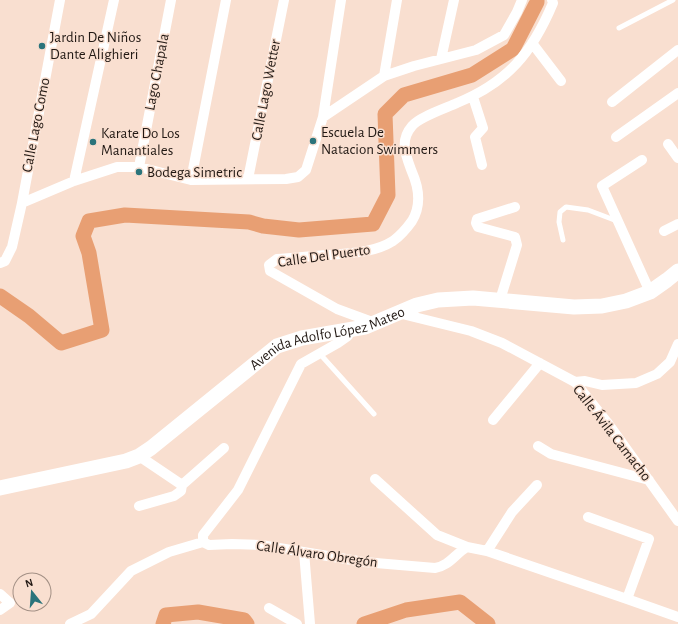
<svg xmlns="http://www.w3.org/2000/svg" width="678" height="624" font-family="'Alegreya Sans',sans-serif">
	<style>
		.lines { fill: none; stroke-linecap: round; stroke-linejoin: round }
		.river { stroke: #e89f73; stroke-width: 15 }
		.lane { stroke: #fff; stroke-width: 5 }
		.street { stroke: #fff; stroke-width: 10 }
		.primary { stroke: #fff; stroke-width: 15 }
		.poi-dot { fill: #2b747b; stroke: #f9dfd0; stroke-width: 1.5 }
		.labels { text-anchor: middle; dominant-baseline: central; stroke-width: 3; stroke-linejoin: round; paint-order: stroke }
		.poi-label { font-size: 15px; fill: #221914; stroke: #f9dfd0; text-anchor: start }
		.street-label { font-size: 15px; fill: #221914; stroke: #f9dfd0 }
	</style>
	<rect width="100%" height="100%" fill="#f9dfd0"/>
	<g class="lines">
		<path class="river" d="M0 296 29 316 61 343 102 330 89 253 83 236 89 221 125 215 249 222 263 226 299 230 373 224 388 195 385 114 404 95 472 75 513 49 537 2V0
			M163 624 166 615 198 612 244 620 247 624
			M364 624 406 610 460 602 488 624"/>
		<path class="lane" d="M619 28 673 0
			M563 240 559 222 560 212 566 207 588 210 617 221
			M320 354 374 414"/>
		<path class="street" d="M532 43 561 81
			M441 59 454 0
			M384 76 397 0
			M473 97 483 128 475 137 482 165
			M612 102 678 50
			M323 117 341 0
			M616 137 678 93
			M668 144 678 158
			M642 160 602 186 650 292
			M139 167 171 0
			M248 179 284 0
			M191 180 226 0
			M74 181 114 0
			M22 203 74 181 117 167H139L191 180 286 179 298 177 306 170 323 117 384 76 414 66 476 50 504 35 517 12 522 0
			M664 231 678 224
			M0 263 5 261 12 247 22 203 60 0
			M500 300 517 245 515 237 478 227 476 223 477 219 515 207
			M398 313 471 331 502 343 575 382 607 422 678 521
			M375 323 337 309 270 271 269 265 277 259C294 258 311 256 328 255 350 253 374 253 393 241 400 236 407 228 412 221 421 206 419 188 412 172 406 156 399 141 412 126 419 117 446 108 457 103 508 82 532 53 553 3L552 0
			M575 382 585 381 602 385 636 383 657 374 670 362 678 344
			M493 420 540 363
			M538 446 551 454 649 480
			M139 456 182 485
			M375 479 437 535 467 547 487 551 627 599 678 617
			M139 506 174 496 181 491 182 485 224 448
			M588 517 649 539 627 599
			M203 542 209 545 232 544 261 545 364 562 435 568C449 566 455 554 467 547
			M203 542V535L238 490 301 364 338 343 348 336V330
			M487 551 512 512 537 485
			M304 552 310 624
			M0 594 10 603 0 610
			M269 608 297 624
			M70 624 91 614 131 571 169 552 203 542"/>
		<path class="primary" id="s1" d="M0 488 126 461 139 456 151 448 277 346 302 338 365 327 417 305 438 300 473 298 574 307 602 306 626 301 650 292 667 280 678 271"/>
	</g>
	<g class="poi-dot">
		<circle cx="42" cy="46" r="4"/>
		<circle cx="313" cy="141" r="4"/>
		<circle cx="93" cy="142" r="4"/>
		<circle cx="139" cy="172" r="4"/>
	</g>
	<g class="labels">
		<g class="poi-label">
			<text x="50" y="37">Jardin De Niños<tspan x="50" dy="17">Dante Alighieri</tspan></text>
			<text x="321" y="132">Escuela De<tspan x="321" dy="17">Natacion Swimmers</tspan></text>
			<text x="101" y="133">Karate Do Los<tspan x="101" dy="17">Manantiales</tspan></text>
			<text x="147" y="172">Bodega Simetric</text>
		</g>
		<g class="street-label">
			<text transform="translate(157 72) rotate(-79)">Lago Chapala</text>
			<text transform="translate(266 90) rotate(-79)">Calle Lago Wetter</text>
			<text transform="translate(36 125) rotate(-79)">Calle Lago Como</text>
			<text transform="translate(324 256) rotate(-8)">Calle Del Puerto</text>
			<text stroke="none"><textPath href="#s1" startOffset="369">Avenida Adolfo López Mateo</textPath></text>
			<text transform="translate(612 433) rotate(52)">Calle Ávila Camacho</text>
			<text transform="translate(317 554) rotate(8)">Calle Álvaro Obregón</text>
		</g>
	</g>
	<g transform="translate(32 592) rotate(343)"><circle r="19" fill="#f9dfd0" stroke="#a39085"/>
	<path d="M0-3L7 15L0 10L-7 15Z" fill="#2b747b"/>
	<text y="-6" font-size="11" font-weight="bold" text-anchor="middle" fill="#221914">N</text>
	</g>
</svg>
